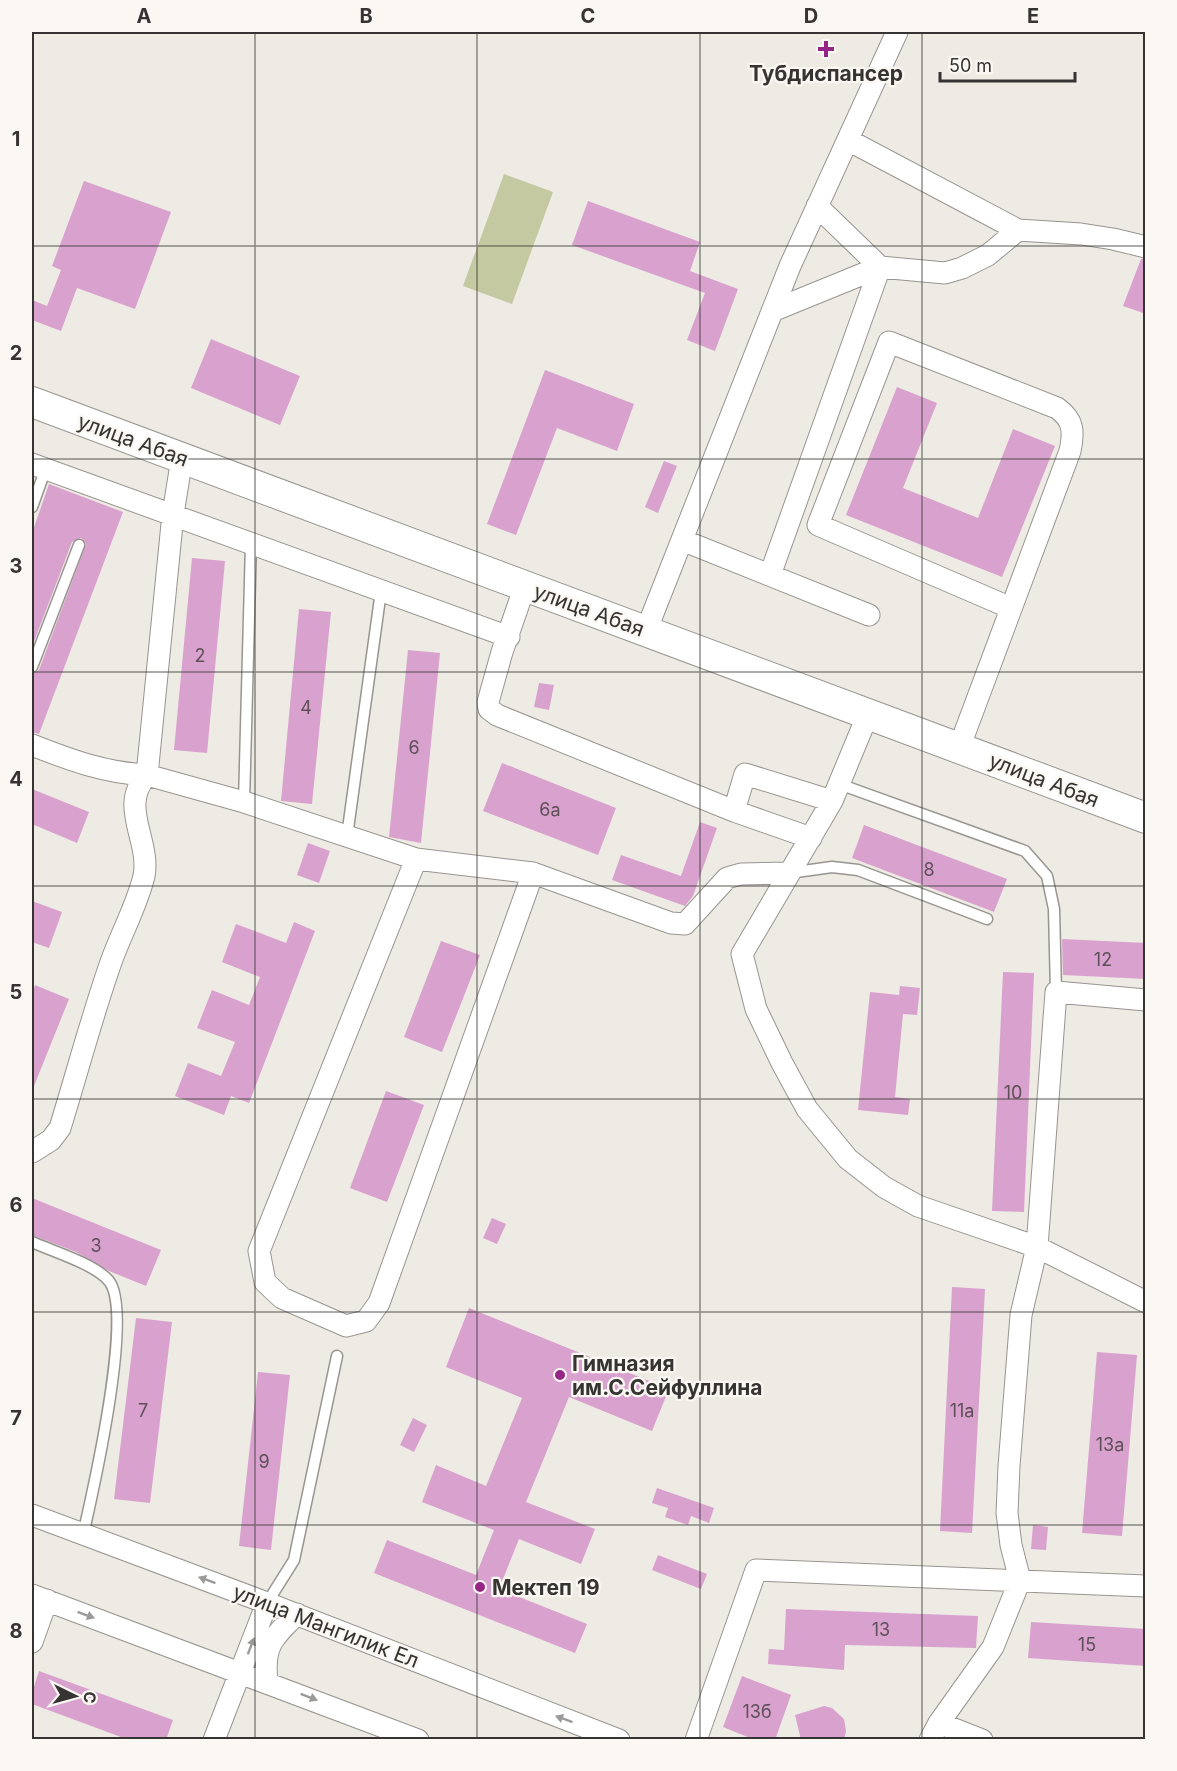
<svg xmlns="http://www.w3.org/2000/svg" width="1177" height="1771" font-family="Inter,sans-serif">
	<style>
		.green { fill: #c5c9a1 }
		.building { fill: #d9a2ce }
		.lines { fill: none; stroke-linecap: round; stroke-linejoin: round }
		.lane-casing { stroke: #989590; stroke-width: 13 }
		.street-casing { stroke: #989590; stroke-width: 23 }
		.secondary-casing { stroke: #989590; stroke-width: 32 }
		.lane { stroke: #fff; stroke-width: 10 }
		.street { stroke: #fff; stroke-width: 21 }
		.secondary { stroke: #fff; stroke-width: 30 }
		.oneway { fill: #9a9a98 }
		.grid { fill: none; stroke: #353432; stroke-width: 1.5; stroke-opacity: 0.55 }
		.poi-dot { fill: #952686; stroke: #fbf7f2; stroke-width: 2 }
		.labels { text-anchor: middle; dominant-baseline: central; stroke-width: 4.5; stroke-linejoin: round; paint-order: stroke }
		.number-label { font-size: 18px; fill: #5e5059 }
		.poi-label { font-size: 21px; font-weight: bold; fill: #353432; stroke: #fbf7f2; text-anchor: start }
		.street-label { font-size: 21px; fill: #353432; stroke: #fbf7f2 }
		.neatline { fill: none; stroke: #353432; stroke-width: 2 }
		.grid-label { font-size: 20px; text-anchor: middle; font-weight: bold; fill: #353432 }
	</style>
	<rect width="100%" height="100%" fill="#eeeae4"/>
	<path class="green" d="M504 174 553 192 512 304 463 286Z"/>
	<path class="building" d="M84 181 171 212 135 309 77 288 61 331 32 320V300L47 306 61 270 52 266Z
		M588 201 700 242 690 271 738 289 715 351 687 340 705 293 572 245Z
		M1141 259H1146V314L1123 306Z
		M211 339 300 376 280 425 191 388Z
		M545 370 634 404 617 451 557 428 516 535 487 524Z
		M897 387 937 403 903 488 978 518 1013 429 1055 446 1002 577 846 515Z
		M664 461 677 466 658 513 645 507Z
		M49 484 123 512 39 734 32 732V674L39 670 86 544 81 538 72 542 32 647V533Z
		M192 558 225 561 207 753 174 750Z
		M299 609 331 612 312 804 281 801Z
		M408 650 440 653 421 843 389 837Z
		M539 683 554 685 549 710 534 707Z
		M502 763 616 808 598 855 483 811Z
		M32 789 89 812 77 843 32 824Z
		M700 822 717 828 693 896 685 906 612 880 621 855 681 876Z
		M864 825 1007 879 994 912 852 858Z
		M308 843 330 851 319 883 297 875Z
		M32 901 62 912 49 948 32 942Z
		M294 922 315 931 249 1103 231 1096 224 1115 175 1096 188 1063 221 1076 235 1042 197 1028 212 990 249 1005 260 977 222 962 236 924 286 943Z
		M1062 939 1146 943V979L1063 975Z
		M441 941 480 955 442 1052 404 1037Z
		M1003 972 1034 973 1024 1212 992 1211Z
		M35 985 69 999 32 1091V994Z
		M900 986 920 988 917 1015 903 1014 895 1097 910 1099 908 1115 858 1110 870 992 899 995Z
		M386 1091 424 1105 387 1202 350 1188Z
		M32 1198 161 1250 146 1286 109 1271 76 1252 32 1235Z
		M492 1218 506 1224 497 1244 483 1238Z
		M952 1287 985 1289 972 1533 940 1531Z
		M469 1308 669 1389 652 1431 569 1397 526 1502 595 1529 581 1564 519 1539 499 1589 587 1624 575 1653 374 1573 387 1540 476 1575 494 1530 422 1502 436 1465 486 1486 522 1398 446 1367Z
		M136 1318 172 1322 150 1503 114 1499Z
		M1097 1352 1137 1355 1122 1536 1082 1533Z
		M258 1372 290 1375 271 1550 239 1546Z
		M413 1418 427 1425 414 1452 400 1445Z
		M657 1488 714 1508 709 1523 691 1516 688 1525 665 1517 668 1508 652 1503Z
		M1033 1525 1048 1527 1046 1550 1031 1549Z
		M658 1555 707 1574 701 1589 652 1570Z
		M786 1609 978 1616 976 1648 845 1645 844 1670 768 1664 769 1649 784 1650Z
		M1031 1622 1146 1629V1666L1028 1658Z
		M39 1671 173 1720 166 1740H129L32 1704V1693Z
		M742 1676 791 1695 775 1740H755L723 1727Z
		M824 1706 832 1708 844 1719 846 1731 844 1740H801L795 1715Z"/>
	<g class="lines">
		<defs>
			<path id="lane" d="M32 507 46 468
				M32 667 79 545
				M839 784 1025 851 1047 876 1054 909 1056 992
				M244 802 251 543
				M347 836 381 591
				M789 873 832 867 858 870 987 919
				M32 1242C52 1251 95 1264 109 1281 134 1313 93 1491 83 1535
				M267 1603 294 1560 337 1356"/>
			<path id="street" d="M848 140 1018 230 1081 234 1113 239 1146 247
				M817 206 880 267
				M772 311 880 267 945 273 962 268 988 255 1018 230
				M32 464 509 637
				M682 540 869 615
				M770 575 880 267
				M525 586 502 652 488 702 489 709 497 715 734 811 745 774 832 801
				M646 631 790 266 897 32
				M868 714 832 801 742 954 756 1009 782 1063 807 1109 848 1159 884 1187 918 1206 1037 1247 1146 1302
				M32 745C70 760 105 773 147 775L173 514 182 458
				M959 748 1070 451C1074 432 1074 420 1057 408L889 342 818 525 1011 608
				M734 811 811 838
				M533 873 379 1303 366 1321 346 1326 282 1298 265 1282 259 1251 416 859 533 873 671 923 685 924 727 878 741 874 789 873
				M32 1152 51 1140 60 1128C77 1073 92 1016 111 962 121 934 137 905 144 876 151 841 118 806 147 775L244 802 416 859
				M32 1515 267 1603 619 1740
				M32 1595 418 1740
				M32 1642 47 1600
				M267 1682C263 1646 272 1638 297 1614
				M939 1723 982 1740
				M214 1740 267 1603
				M696 1740 756 1570 1146 1586
				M930 1740 939 1723 993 1647 1020 1580 1011 1545 1007 1513 1009 1466 1021 1315 1037 1247 1056 992 1146 1000"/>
			<path id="secondary" d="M32 402 1146 818"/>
		</defs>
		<use href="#lane" class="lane-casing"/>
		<use href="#street" class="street-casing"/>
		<use href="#secondary" class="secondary-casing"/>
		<use href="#lane" class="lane"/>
		<use href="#street" class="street"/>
		<use href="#secondary" class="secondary"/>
	</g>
	<defs><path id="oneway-solid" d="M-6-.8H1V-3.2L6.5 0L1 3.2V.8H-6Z" transform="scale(1.5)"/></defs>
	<g class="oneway">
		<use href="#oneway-solid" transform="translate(207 1580) rotate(-160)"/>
		<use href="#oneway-solid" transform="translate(86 1615) rotate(20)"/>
		<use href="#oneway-solid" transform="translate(251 1646) rotate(-69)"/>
		<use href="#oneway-solid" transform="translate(309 1697) rotate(21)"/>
		<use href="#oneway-solid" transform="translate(564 1719) rotate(-160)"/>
	</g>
	<path class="grid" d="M255 32V1740M477 32V1740M700 32V1740M922 32V1740M32 246H1146M32 459H1146M32 672H1146M32 886H1146M32 1099H1146M32 1312H1146M32 1525H1146"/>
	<g class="poi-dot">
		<path d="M823 40h6v6h6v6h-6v6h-6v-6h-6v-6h6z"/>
		<circle cx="560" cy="1375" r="6"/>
		<circle cx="480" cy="1587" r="6"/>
	</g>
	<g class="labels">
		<g class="number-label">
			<text x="200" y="655">2</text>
			<text x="306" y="707">4</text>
			<text x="414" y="747">6</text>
			<text x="550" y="809">6а</text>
			<text x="929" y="869">8</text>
			<text x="1103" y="959">12</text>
			<text x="1013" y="1092">10</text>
			<text x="96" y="1245">3</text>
			<text x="143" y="1410">7</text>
			<text x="962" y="1410">11а</text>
			<text x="1110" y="1444">13а</text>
			<text x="264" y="1461">9</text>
			<text x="881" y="1629">13</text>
			<text x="1087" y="1644">15</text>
			<text x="757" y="1711">13б</text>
		</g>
		<g class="poi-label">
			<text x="826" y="73" text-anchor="middle">Тубдиспансер</text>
			<text x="572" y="1363">Гимназия<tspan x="572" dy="24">им.С.Сейфуллина</tspan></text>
			<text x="492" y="1587">Мектеп 19</text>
		</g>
		<g class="street-label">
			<text transform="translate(133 440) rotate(20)">улица Абая</text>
			<text transform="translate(589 610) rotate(20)">улица Абая</text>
			<text transform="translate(1044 780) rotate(21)">улица Абая</text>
			<text transform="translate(326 1626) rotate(21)">улица Мангилик Ел</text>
		</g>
	</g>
	<rect width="1177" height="1771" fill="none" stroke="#fbf7f2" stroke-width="66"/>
	<g transform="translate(75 1696) rotate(95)" stroke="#fbf7f2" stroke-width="4.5" paint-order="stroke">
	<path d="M0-4.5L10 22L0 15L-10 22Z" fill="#353432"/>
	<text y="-9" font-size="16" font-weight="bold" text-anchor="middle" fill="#353432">С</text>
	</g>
	<path d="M940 72v9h135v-9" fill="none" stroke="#353432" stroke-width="3"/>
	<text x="949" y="72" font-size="18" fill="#353432" stroke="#fbf7f2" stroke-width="4.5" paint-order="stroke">50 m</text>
	<rect x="33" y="33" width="1111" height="1705" class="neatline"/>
	<g class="grid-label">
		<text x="144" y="23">A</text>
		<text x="366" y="23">B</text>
		<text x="588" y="23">C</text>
		<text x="811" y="23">D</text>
		<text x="1033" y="23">E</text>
		<text x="16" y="146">1</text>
		<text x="16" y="360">2</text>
		<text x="16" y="573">3</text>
		<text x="16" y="786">4</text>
		<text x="16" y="999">5</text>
		<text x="16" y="1212">6</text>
		<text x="16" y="1425">7</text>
		<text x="16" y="1638">8</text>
	</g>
</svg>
